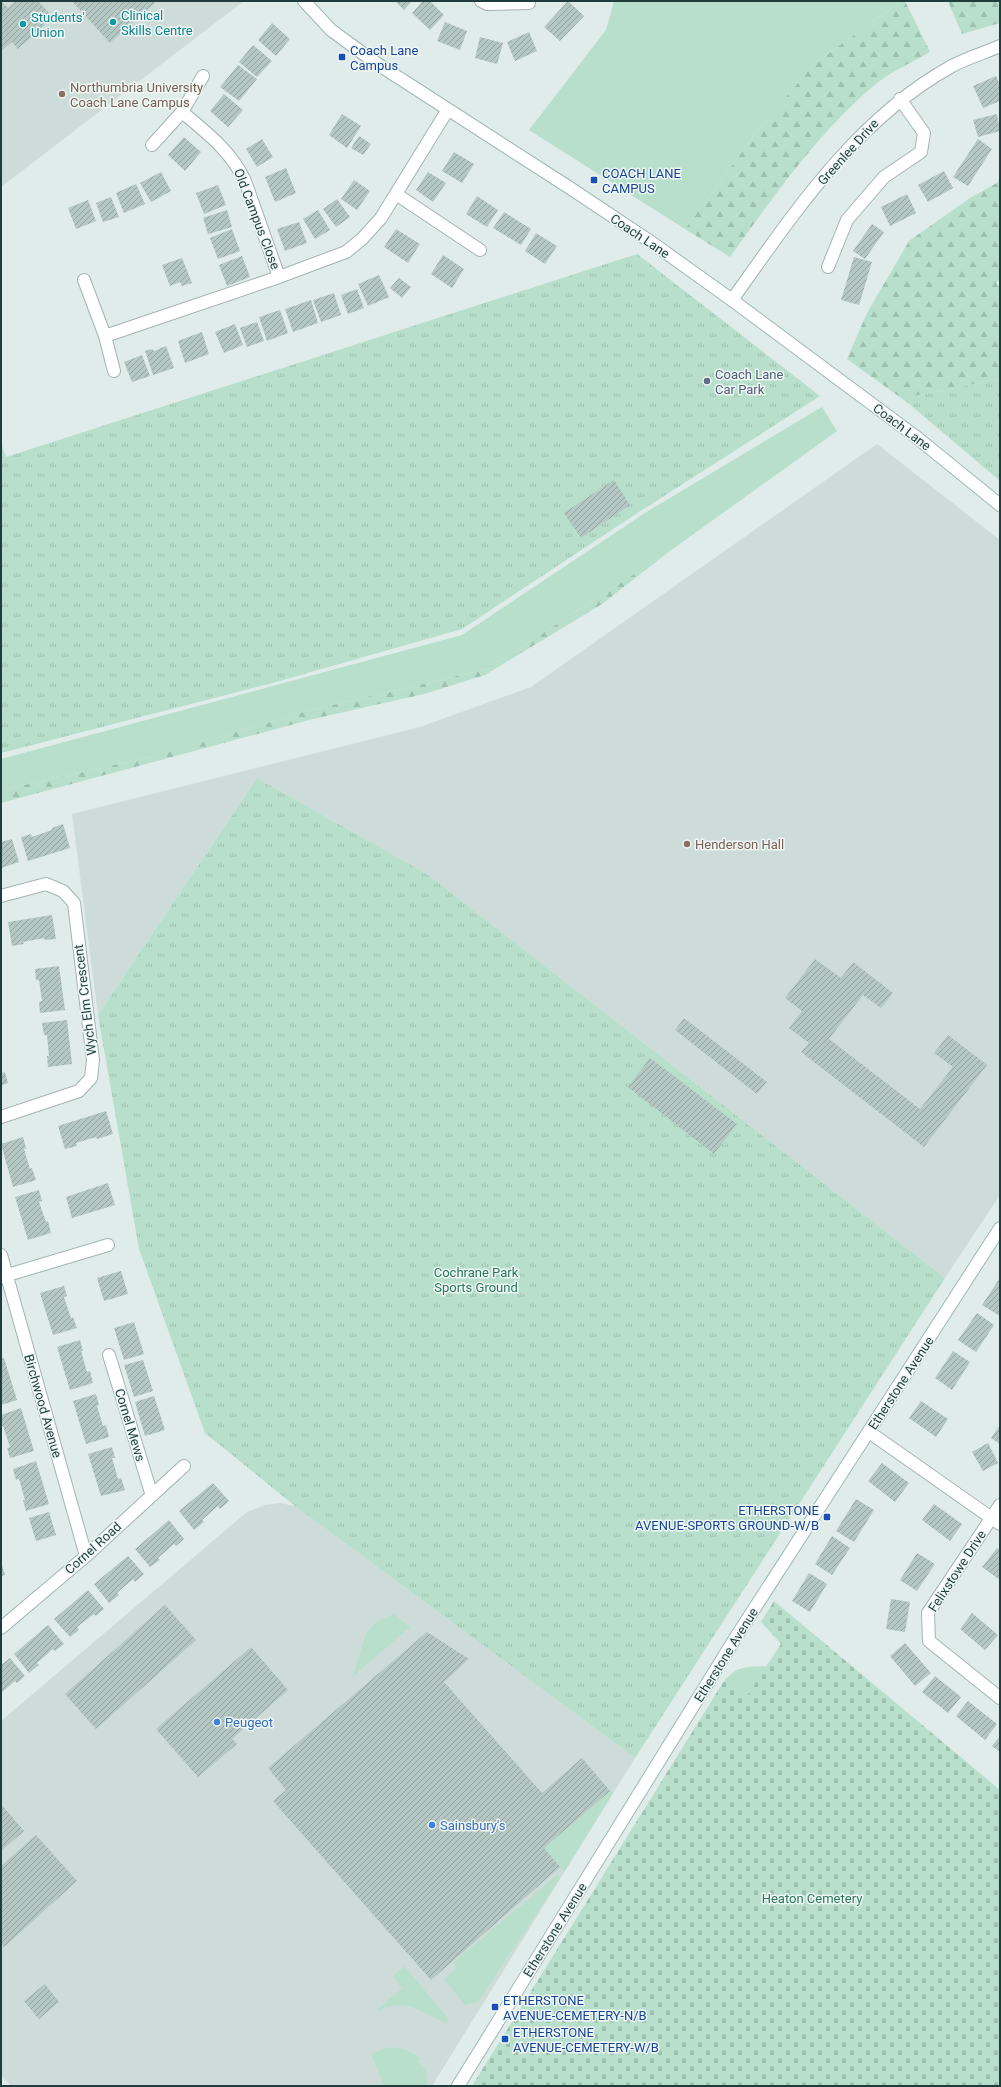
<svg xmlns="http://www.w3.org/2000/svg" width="1001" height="2087" font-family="Roboto,sans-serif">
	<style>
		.built { fill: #cedcd9 }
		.green { fill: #b7dfcb }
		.forest { fill: url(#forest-firs) }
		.cemetery { fill: url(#cemetery-stones) }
		.park { fill: url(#park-tufts) }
		.building { fill: url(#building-hatch) }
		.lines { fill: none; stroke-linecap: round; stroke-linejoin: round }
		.street-casing { stroke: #a2b4b2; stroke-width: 14 }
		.secondary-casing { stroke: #9db8b5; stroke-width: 14 }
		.street { stroke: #fff; stroke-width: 12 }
		.secondary { stroke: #fff; stroke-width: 12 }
		.culture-dot { fill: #0f9aa8; stroke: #f0f8f6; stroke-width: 1.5 }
		.transit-dot { fill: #1a4fb4; stroke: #f0f8f6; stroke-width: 1.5 }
		.education-dot { fill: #8d6e63; stroke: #f0f8f6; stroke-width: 1.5 }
		.service-dot { fill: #5c6f8a; stroke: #f0f8f6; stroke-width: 1.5 }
		.shop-dot { fill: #3f7fe0; stroke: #f0f8f6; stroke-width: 1.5 }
		.labels { text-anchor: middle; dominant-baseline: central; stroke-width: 3; stroke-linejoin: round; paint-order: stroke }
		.culture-label { font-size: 13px; fill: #0d838f; stroke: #f0f8f6; text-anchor: start }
		.transit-label { font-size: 13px; fill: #164399; stroke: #f0f8f6; text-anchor: start }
		.education-label { font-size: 13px; fill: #785e54; stroke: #f0f8f6; text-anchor: start }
		.street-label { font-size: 13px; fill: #1f3d3c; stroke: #f0f8f6 }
		.service-label { font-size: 13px; fill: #4e5e75; stroke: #f0f8f6; text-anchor: start }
		.park-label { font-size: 13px; fill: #277758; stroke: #f0f8f6 }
		.shop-label { font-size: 13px; fill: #366cbe; stroke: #f0f8f6; text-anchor: start }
	</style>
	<defs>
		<pattern id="forest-firs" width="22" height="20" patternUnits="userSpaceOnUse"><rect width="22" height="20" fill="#b7dfcb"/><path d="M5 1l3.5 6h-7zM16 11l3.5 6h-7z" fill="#9dc0af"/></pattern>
		<pattern id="cemetery-stones" width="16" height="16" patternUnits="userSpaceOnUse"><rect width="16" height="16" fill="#b7dfcb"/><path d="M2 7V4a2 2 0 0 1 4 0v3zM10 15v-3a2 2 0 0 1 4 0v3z" fill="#9dc0af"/></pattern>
		<pattern id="park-tufts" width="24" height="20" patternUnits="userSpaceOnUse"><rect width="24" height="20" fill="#b7dfcb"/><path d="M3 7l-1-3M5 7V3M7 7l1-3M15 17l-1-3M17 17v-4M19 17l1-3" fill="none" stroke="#9dc0af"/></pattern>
		<pattern id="building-hatch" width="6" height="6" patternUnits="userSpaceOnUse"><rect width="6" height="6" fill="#b5c7c3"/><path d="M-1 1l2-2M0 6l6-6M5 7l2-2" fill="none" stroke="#93a3a0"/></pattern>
	</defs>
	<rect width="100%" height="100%" fill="#e0ece9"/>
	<path class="built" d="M1 1H244L1 187Z
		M877 444 1000 540V1195L945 1278 427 874 257 778 98 1015 72 814 420 727 531 687Z
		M280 1503 295 1506 635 1758 432 2086H11L1 2075V1721L247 1512 265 1505Z"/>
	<path class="green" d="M614 1H901L814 64 763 124 685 229 529 130 606 30Z
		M822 407 837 431 670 551 487 669 307 711 151 757 1 790V759L462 635 648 511Z
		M394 1614 410 1627 353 1676 366 1633 376 1622Z
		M767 1666 747 1697 724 1681C738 1665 747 1667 767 1666Z
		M610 1791 613 1793 564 1872 544 1848Z
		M558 1874 560 1878 478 2002 465 2005 444 1979 457 1968 453 1963Z
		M404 1966 448 2018 446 2023C417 2010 408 1998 376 2011L402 1988 393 1976Z
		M392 2047 407 2050 421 2058 418 2062 425 2069 428 2086H384L371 2054 380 2050Z"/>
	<path class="forest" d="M901 1H905L930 52C913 62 892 71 877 83 819 131 774 196 730 257L685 229 763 124 814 64Z
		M948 1H1000V23L962 34Z
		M1000 176V279L996 283 1000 287V379L915 396 908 403 847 359 867 313 909 241 970 198 997 183Z
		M670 551 602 604 485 675 424 694 313 719 1 803V790L151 757 307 711 487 669Z"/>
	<path class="cemetery" d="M774 1601 1000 1790V2086H472L724 1681 747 1696 781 1644 761 1622Z"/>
	<path class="park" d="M637 254 820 396 636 514 462 629 276 682 1 753V443L6 457Z
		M1000 379V481L908 403 915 396Z
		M257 778 427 874 945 1278 635 1758 295 1506 205 1433 139 1249 98 1015Z"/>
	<path class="building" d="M1 1 8 8 16 1H38L53 17 18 49 12 42 1 51Z
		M72 1H157L110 43Z
		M395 1H412L404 10Z
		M423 1H430L444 15 430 30 412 13Z
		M568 1 584 16 560 41 544 27Z
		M445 22 467 31 460 50 437 41Z
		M272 23 290 39 276 56 258 40Z
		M529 32 537 51 515 61 507 42Z
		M480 37 503 43 497 64 475 58Z
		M253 45 272 61 257 77 239 62Z
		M238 65 257 79 239 101 220 87Z
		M996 76 1000 85V101L983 108 973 86Z
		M224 94 243 110 228 127 210 111Z
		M342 114 361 126 347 148 329 135Z
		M997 114 1000 131 978 137 973 120Z
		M359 136 371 144 363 155 351 148Z
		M184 137 201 152 185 171 168 155Z
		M262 139 273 157 257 167 246 149Z
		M978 139 992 149 968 186 953 177Z
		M454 152 474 164 462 183 442 171Z
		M286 168 296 193 275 202 265 177Z
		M944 171 953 188 928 202 918 185Z
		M161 172 171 191 151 202 140 183Z
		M428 172 446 183 433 202 416 190Z
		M354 180 370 191 357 210 341 199Z
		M136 184 145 204 124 213 116 193Z
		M218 185 226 205 204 214 196 193Z
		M907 194 916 213 890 226 881 207Z
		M477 196 498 210 487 227 466 214Z
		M111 197 119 217 103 222 96 203Z
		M337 199 350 217 336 227 323 209Z
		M88 200 96 221 76 229 68 208Z
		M227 210 232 227 208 234 203 218Z
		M318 210 330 230 315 239 303 219Z
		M504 212 531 229 521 245 493 228Z
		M299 222 307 243 285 251 277 229Z
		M872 224 884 232 865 259 853 251Z
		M232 229 240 251 218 259 210 238Z
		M396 229 420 244 408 263 384 247Z
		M536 233 557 246 545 264 525 251Z
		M443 255 464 269 452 288 431 274Z
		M242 256 250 277 227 286 219 265Z
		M854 257 872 262 859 305 841 300Z
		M182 258 192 283 182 286 180 282 170 286 162 265Z
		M379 275 389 297 368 306 358 284Z
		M399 278 411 287 402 298 390 288Z
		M357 289 364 308 348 314 341 295Z
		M334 293 341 315 321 322 313 300Z
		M311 300 318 323 293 332 285 309Z
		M280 310 288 333 267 341 259 317Z
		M257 322 264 341 247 347 240 328Z
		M235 324 243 345 224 353 215 332Z
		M202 332 209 354 185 363 178 341Z
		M166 346 174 368 153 375 145 351 152 349 154 351Z
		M142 355 150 376 132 382 124 362Z
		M614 480 630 505 581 538 564 513Z
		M63 824 70 848 28 861 21 837 31 834 32 837 52 830V828Z
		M12 839 19 862 1 868V842Z
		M52 915 56 939 45 940 44 938 23 942 24 944 12 946 8 922Z
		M815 959 841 978 853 962 893 993 881 1008 863 995 829 1039 920 1109 953 1067 934 1053 948 1035 987 1065 924 1147 801 1052 809 1043 789 1028 802 1011 785 998Z
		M59 966 65 1010 40 1013 39 1002 42 1001 39 980H36L35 969Z
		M684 1018 767 1082 757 1094 675 1030Z
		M67 1020 72 1064 48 1067 47 1056H49L47 1035H44L42 1023Z
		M650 1058 737 1124 714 1154 628 1087Z
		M1 1070 2 1073 5 1072 8 1083 1 1086Z
		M106 1111 113 1134 97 1139 96 1137 76 1143 77 1146 65 1149 58 1126Z
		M23 1137 26 1148 24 1149 30 1169 32 1168 36 1180 13 1187 1 1144Z
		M108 1183 115 1205 72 1218 66 1197Z
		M39 1190 42 1201 39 1202 46 1222 48 1221 51 1233 28 1240 15 1197Z
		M121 1271 128 1294 104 1301 97 1278Z
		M1000 1278V1316L982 1305Z
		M64 1286 67 1296 64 1297 71 1318 73 1317 77 1328 53 1335 40 1293Z
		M977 1313 994 1325 976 1352 958 1340Z
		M134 1322 144 1354 124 1360 114 1328Z
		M80 1340 83 1351H81L87 1372 90 1371 93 1383 70 1390 57 1347Z
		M953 1351 970 1362 952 1390 935 1378Z
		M4 1358 17 1400 1 1405V1359Z
		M143 1360 153 1391 134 1397 124 1365Z
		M96 1394 99 1405 97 1406 103 1426 106 1425 109 1437 86 1444 73 1401Z
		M154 1396 165 1430 145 1436 135 1402Z
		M921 1401 948 1419 936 1437 909 1418Z
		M21 1408 34 1451 10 1458 7 1448 10 1447 3 1426 1 1427V1415Z
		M1000 1425V1444L991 1438Z
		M988 1443 998 1463 983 1471 972 1452Z
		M112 1447 115 1458H112L118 1479 121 1478 125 1490 101 1496 88 1454Z
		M36 1461 49 1504 26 1511 23 1500H25L19 1479 16 1480 13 1469Z
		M882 1463 909 1483 895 1502 868 1481Z
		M213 1483 229 1501 220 1509 218 1506 202 1520 204 1522 194 1530 179 1511Z
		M856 1499 874 1510 854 1542 836 1531Z
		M934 1504 962 1524 950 1541 922 1520Z
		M49 1512 56 1535 36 1541 29 1518Z
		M169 1520 184 1539 176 1546 174 1544 158 1558 160 1560 150 1567 135 1549Z
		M832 1536 850 1548 832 1575 815 1564Z
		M997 1548 1000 1550V1580L982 1567Z
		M917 1553 935 1564 917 1591 900 1580Z
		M128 1556 144 1574 135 1582 133 1579 117 1593 119 1595 109 1603 94 1584Z
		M1 1562 5 1575 1 1576Z
		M809 1573 827 1584 810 1612 792 1601Z
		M88 1590 104 1609 96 1616 94 1614 77 1627 79 1630 70 1637 54 1619Z
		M891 1599 910 1602 905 1632 886 1629Z
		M165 1605 196 1640 96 1729 65 1694Z
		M972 1613 998 1635 985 1650 960 1629Z
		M48 1625 64 1644 55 1651 53 1649 37 1663 39 1665 29 1673 14 1654Z
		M427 1632 469 1659 444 1682 542 1793 582 1758 610 1791 544 1848 560 1867 431 1980 273 1801 286 1790 268 1768Z
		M905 1643 931 1673 915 1686 890 1656Z
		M251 1647 288 1690 232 1739 237 1744 198 1777 156 1729Z
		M10 1658 25 1676 17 1683 15 1681 1 1693V1665Z
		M935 1676 961 1697 948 1713 922 1692Z
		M968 1701 997 1724 985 1740 956 1716Z
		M1000 1736V1752L992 1746Z
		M1 1804 24 1831 1 1851Z
		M36 1835 77 1881 4 1947 1 1943V1866Z
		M45 1984 59 2002 39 2019 24 2001Z"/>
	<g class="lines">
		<defs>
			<path id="street" d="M481 1 487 4 529 3
				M203 76 182 112C207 133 231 151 245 181L279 277
				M152 145 182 112
				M396 194 480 250
				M828 267 847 220 884 177 921 152 924 133 900 99
				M84 280 105 336
				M732 300C794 213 856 119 952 66 967 58 984 53 1000 46
				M114 371 105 336 279 277 346 252 362 239 381 218 447 111
				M1 896 46 884 63 891 74 903 93 1060 91 1078 79 1091 1 1117
				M1 1255 86 1556
				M1 1277 108 1245
				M109 1355 152 1496
				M869 1432 1000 1524
				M1000 1505 928 1613 929 1641 1000 1698
				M1 1628 86 1556 184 1466"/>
			<path id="secondary" d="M304 1 331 30 376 63 570 188 651 242 732 300 915 436 1000 505
				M458 2086 736 1637 1000 1228"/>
		</defs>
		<use href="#street" class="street-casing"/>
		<use href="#secondary" class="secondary-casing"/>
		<use href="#street" class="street"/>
		<use href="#secondary" class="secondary"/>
	</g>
	<g class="culture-dot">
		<circle cx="113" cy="22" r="4"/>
		<circle cx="23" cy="24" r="4"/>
	</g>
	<g class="transit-dot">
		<rect x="338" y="53" width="8" height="8" rx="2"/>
		<rect x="590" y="176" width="8" height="8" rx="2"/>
		<rect x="823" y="1513" width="8" height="8" rx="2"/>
		<rect x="491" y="2003" width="8" height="8" rx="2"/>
		<rect x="501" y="2035" width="8" height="8" rx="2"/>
	</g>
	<g class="education-dot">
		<circle cx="62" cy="94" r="4"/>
		<circle cx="687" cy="844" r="4"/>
	</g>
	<circle class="service-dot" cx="707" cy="381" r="4"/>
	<g class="shop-dot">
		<circle cx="217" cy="1722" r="4"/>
		<circle cx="432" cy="1825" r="4"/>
	</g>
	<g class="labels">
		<g class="culture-label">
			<text x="121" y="15">Clinical<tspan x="121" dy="15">Skills Centre</tspan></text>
			<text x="31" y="17">Students'<tspan x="31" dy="15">Union</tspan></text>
		</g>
		<g class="transit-label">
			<text x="350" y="50">Coach Lane<tspan x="350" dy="15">Campus</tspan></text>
			<text x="602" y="173">COACH LANE<tspan x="602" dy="15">CAMPUS</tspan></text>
			<text x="819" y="1510" text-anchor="end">ETHERSTONE<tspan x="819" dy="15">AVENUE-SPORTS GROUND-W/B</tspan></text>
			<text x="503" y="2000">ETHERSTONE<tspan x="503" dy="15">AVENUE-CEMETERY-N/B</tspan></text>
			<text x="513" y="2032">ETHERSTONE<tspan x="513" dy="15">AVENUE-CEMETERY-W/B</tspan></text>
		</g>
		<g class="education-label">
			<text x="70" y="87">Northumbria University<tspan x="70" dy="15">Coach Lane Campus</tspan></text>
			<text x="695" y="844">Henderson Hall</text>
		</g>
		<g class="street-label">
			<text transform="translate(848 152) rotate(-48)">Greenlee Drive</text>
			<text transform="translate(257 219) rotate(69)">Old Campus Close</text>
			<text transform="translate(640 236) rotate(34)">Coach Lane</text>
			<text transform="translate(902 427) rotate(37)">Coach Lane</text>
			<text transform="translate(85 1000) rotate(-97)">Wych Elm Crescent</text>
			<text transform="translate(901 1383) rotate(-57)">Etherstone Avenue</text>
			<text transform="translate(43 1406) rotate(74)">Birchwood Avenue</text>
			<text transform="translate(130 1425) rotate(73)">Cornel Mews</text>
			<text transform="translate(93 1548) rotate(-42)">Cornel Road</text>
			<text transform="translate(957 1571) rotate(-57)">Felixstowe Drive</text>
			<text transform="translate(726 1655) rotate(-58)">Etherstone Avenue</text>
			<text transform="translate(555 1930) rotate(-58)">Etherstone Avenue</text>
		</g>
		<g class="service-label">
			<text x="715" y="374">Coach Lane<tspan x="715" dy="15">Car Park</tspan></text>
		</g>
		<g class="park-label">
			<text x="476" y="1272">Cochrane Park<tspan x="476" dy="15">Sports Ground</tspan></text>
			<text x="812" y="1898">Heaton Cemetery</text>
		</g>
		<g class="shop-label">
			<text x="225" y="1722">Peugeot</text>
			<text x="440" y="1825">Sainsbury's</text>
		</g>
	</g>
	<rect width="1001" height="2087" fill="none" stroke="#1f3d3c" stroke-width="4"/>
</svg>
